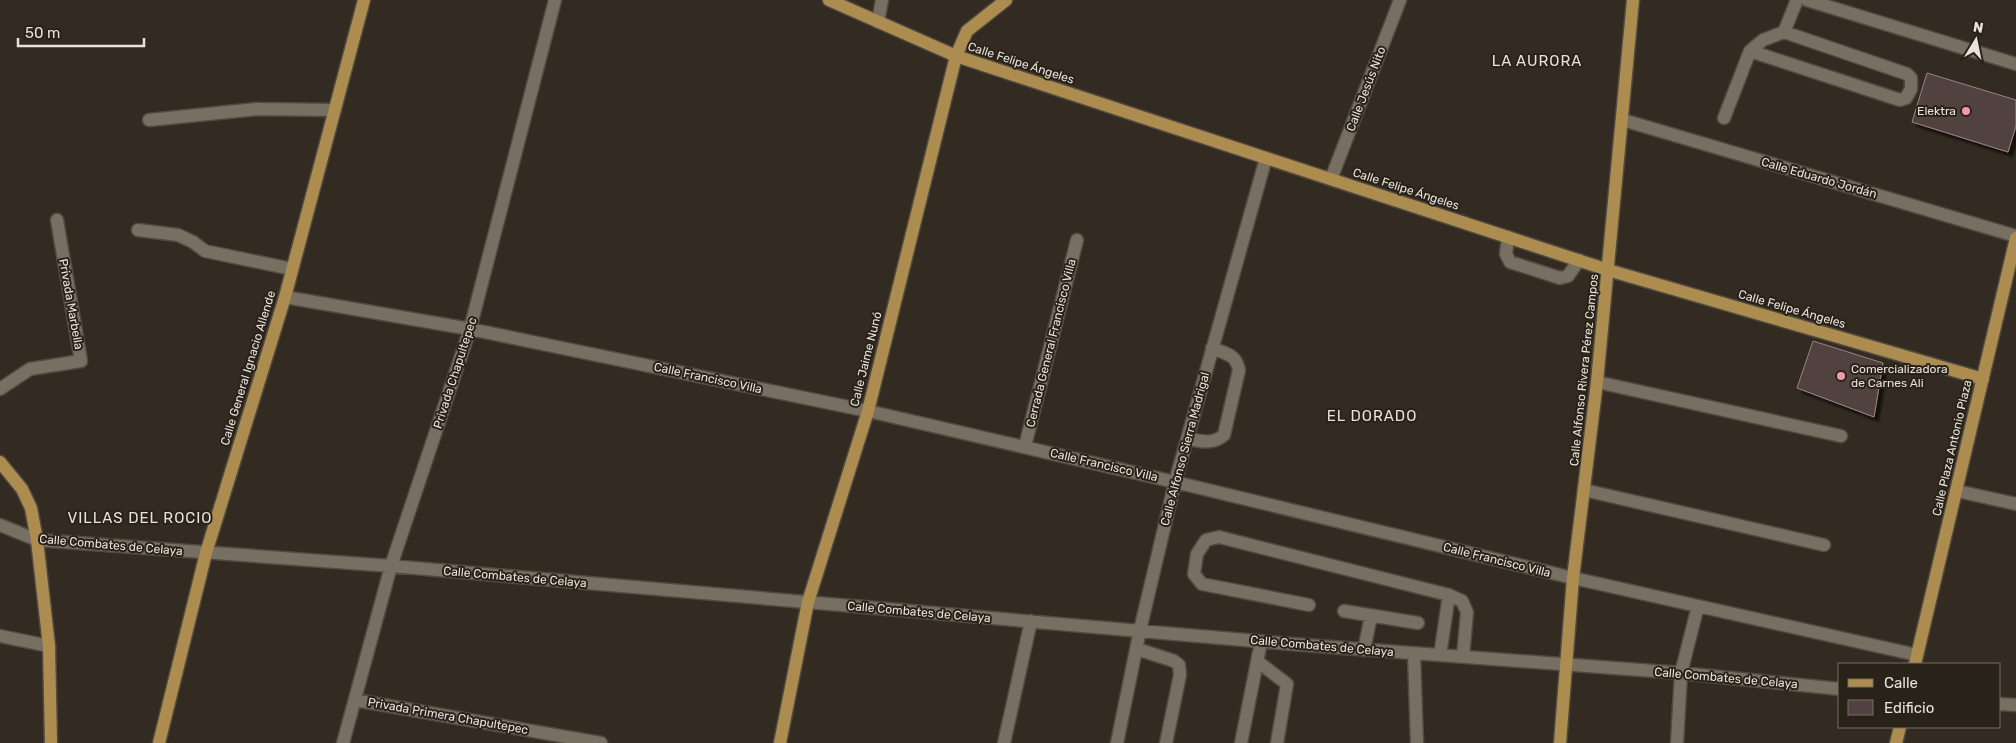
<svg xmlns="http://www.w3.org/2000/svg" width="2016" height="743" font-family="Rubik,sans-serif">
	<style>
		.building { fill: #514241; stroke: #968584; filter: url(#shadow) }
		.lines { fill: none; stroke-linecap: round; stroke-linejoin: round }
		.minor-casing { stroke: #504a40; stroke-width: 15 }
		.major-casing { stroke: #504a40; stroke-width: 15 }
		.minor { stroke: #786f63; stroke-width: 12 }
		.major { stroke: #ad8d4f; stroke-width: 12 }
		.poi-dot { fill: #f39aa8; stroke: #292218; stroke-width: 2 }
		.labels { text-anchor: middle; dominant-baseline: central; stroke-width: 4; stroke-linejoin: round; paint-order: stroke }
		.street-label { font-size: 12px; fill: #e7e2db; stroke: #292218 }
		.poi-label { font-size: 12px; fill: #e7e2db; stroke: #292218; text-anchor: end }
		.quarter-label { font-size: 15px; letter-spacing: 1px; fill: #e7e2db; stroke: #292218 }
	</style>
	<defs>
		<filter id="shadow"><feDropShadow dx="4.5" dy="4.5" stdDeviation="1" flood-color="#0009"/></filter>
	</defs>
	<rect width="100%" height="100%" fill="#332b21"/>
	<path class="building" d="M1927 73 2016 100V126L2008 152 1912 122Z
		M1813 341 1883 363 1874 417 1797 388Z"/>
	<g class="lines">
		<defs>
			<path id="minor" d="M1807 0 2016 64
				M878 22 882 0
				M1750 51 1900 100 1906 98 1911 89V78L1907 74 1784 32
				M1724 118 1750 51 1763 40 1784 32 1797 0
				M149 120 257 109 335 110
				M1623 120 2016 236
				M1331 179 1400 0
				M138 230 178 235 193 242 205 251 292 269
				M1508 237 1506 254 1510 262 1560 278 1568 276 1579 260
				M285 297 470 329 868 411 1175 482 1573 578 1917 655
				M1597 382 1841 436
				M0 389 30 369 81 361 57 220
				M1188 439C1202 441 1212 445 1224 435L1239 370C1236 354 1226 354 1212 348
				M1025 446 1077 240
				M1584 490 1824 545
				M1957 491 2016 504
				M0 525 37 540 391 566 1291 644 1681 673 1840 689
				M1309 605 1202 584 1194 574 1197 554 1206 540 1219 537 1449 595 1462 601 1467 612 1463 657
				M1344 611 1418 623
				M0 636 49 646
				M1137 649 1174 661 1179 665 1180 675 1166 743
				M1364 650 1371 616
				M1414 654 1417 743
				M1440 655 1449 595
				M1257 661 1287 684 1277 743
				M355 700 601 743
				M2000 704 2016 705
				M343 743 391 566 470 329 555 0
				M1004 743 1031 621
				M1117 743 1140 630 1175 482 1266 158
				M1241 743 1261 642
				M1677 743 1681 673 1698 606"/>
			<path id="major" d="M829 0 956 56 1266 158 1608 270 1983 379
				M0 462 22 489 31 508 37 540 49 646 51 743
				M1915 664 2016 238
				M159 743 206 553 285 297 364 0
				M780 743 808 602 868 411 956 56 967 31 1006 0
				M1560 743 1573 578 1597 382 1633 0
				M1896 743 1900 727"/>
		</defs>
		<use href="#minor" class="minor-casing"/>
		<use href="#major" class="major-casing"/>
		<use href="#minor" class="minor"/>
		<use href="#major" class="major"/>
	</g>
	<g class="poi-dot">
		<circle cx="1966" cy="111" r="5"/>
		<circle cx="1841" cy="376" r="5"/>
	</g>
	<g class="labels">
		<g class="street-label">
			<text transform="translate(1021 63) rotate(18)">Calle Felipe Ángeles</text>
			<text transform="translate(1366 89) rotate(-69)">Calle Jesús Nito</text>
			<text transform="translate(1819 178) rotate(16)">Calle Eduardo Jordán</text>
			<text transform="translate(1406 189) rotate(18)">Calle Felipe Ángeles</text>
			<text transform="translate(71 304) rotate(80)">Privada Marbella</text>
			<text transform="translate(1792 309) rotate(16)">Calle Felipe Ángeles</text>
			<text transform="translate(1051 343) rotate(-76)">Cerrada General Francisco Villa</text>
			<text transform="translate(866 359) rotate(-76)">Calle Jaime Nunó</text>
			<text transform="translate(248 368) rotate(-73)">Calle General Ignacio Allende</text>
			<text transform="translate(1584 370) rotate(-84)">Calle Alfonso Rivera Pérez Campos</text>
			<text transform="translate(455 373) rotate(-72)">Privada Chapultepec</text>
			<text transform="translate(708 378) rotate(12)">Calle Francisco Villa</text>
			<text transform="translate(1952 448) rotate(-77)">Calle Plaza Antonio Plaza</text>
			<text transform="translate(1185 449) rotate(-75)">Calle Alfonso Sierra Madrigal</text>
			<text transform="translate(1104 465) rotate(13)">Calle Francisco Villa</text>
			<text transform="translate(111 545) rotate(5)">Calle Combates de Celaya</text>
			<text transform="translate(1497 560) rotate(14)">Calle Francisco Villa</text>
			<text transform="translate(515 577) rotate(5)">Calle Combates de Celaya</text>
			<text transform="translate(919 612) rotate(5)">Calle Combates de Celaya</text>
			<text transform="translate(1322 646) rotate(5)">Calle Combates de Celaya</text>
			<text transform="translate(1726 678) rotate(5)">Calle Combates de Celaya</text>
			<text transform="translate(448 716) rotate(10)">Privada Primera Chapultepec</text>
		</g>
		<g class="poi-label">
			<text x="1956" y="111">Elektra</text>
			<text x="1851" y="369" text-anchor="start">Comercializadora<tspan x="1851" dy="14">de Carnes Ali</tspan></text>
		</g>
		<g class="quarter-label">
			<text x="1537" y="61">LA AURORA</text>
			<text x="1372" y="416">EL DORADO</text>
			<text x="140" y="518">VILLAS DEL ROCIO</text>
		</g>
	</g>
	<rect x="1838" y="663" width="162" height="65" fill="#292218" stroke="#756f66"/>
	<rect x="1848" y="679" width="25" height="8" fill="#ad8d4f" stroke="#756f66"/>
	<text x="1884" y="688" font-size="15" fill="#e7e2db">Calle</text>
	<rect x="1848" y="700" width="25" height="15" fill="#514241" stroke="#756f66"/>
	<text x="1884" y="713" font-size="15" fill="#e7e2db">Edificio</text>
	<g transform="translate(1976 40) rotate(10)" stroke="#292218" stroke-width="4" paint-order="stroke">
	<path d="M0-4L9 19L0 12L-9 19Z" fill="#e7e2db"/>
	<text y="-8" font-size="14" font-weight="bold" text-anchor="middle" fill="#e7e2db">N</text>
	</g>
	<path d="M18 38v8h126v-8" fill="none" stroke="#e7e2db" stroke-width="2.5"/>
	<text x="25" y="38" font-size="15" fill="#e7e2db" stroke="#292218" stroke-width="4" paint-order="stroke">50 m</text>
</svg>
